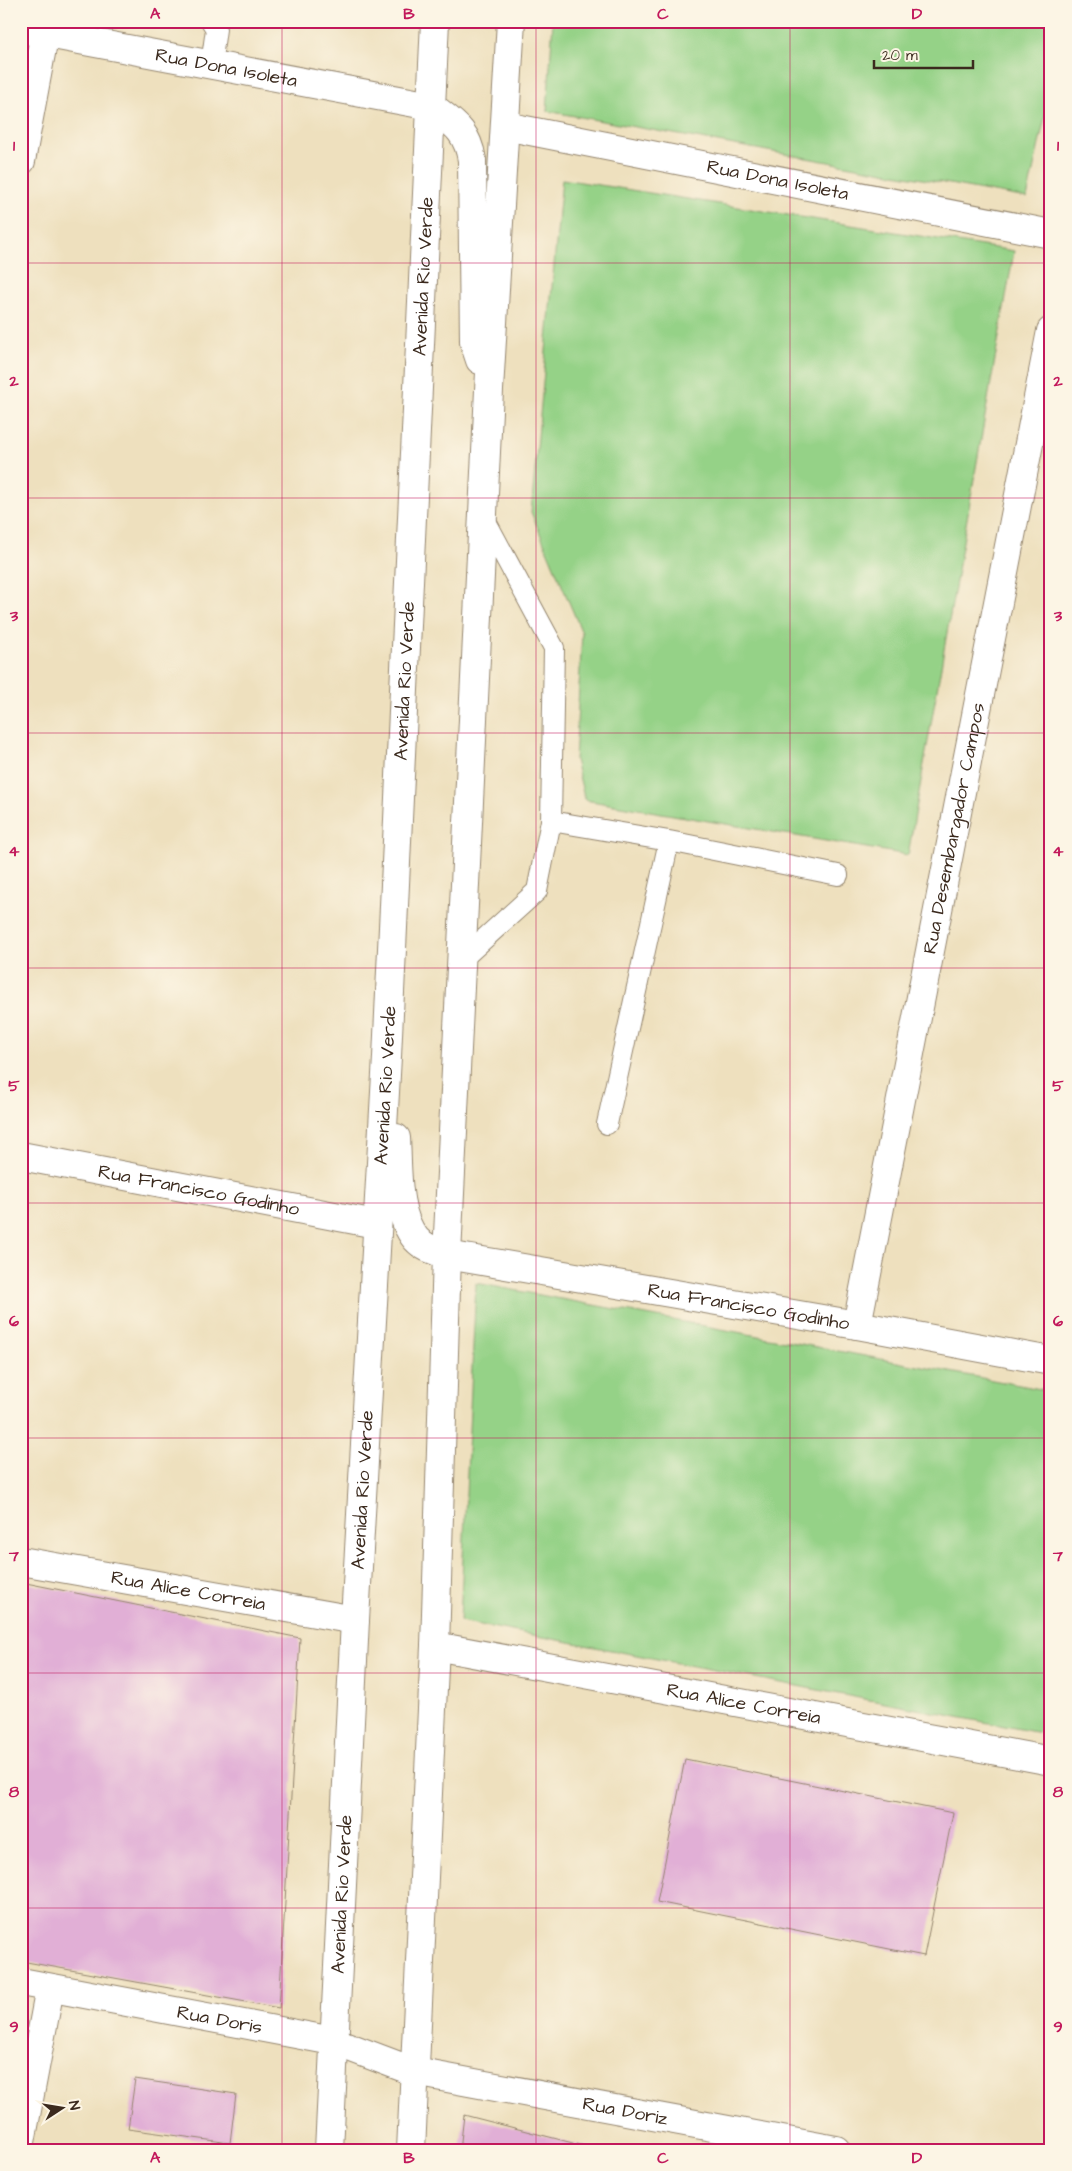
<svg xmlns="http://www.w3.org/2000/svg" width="1072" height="2171" font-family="'Architects Daughter',sans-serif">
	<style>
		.green { fill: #95d287; stroke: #687e52 }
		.building { fill: #e1afd6 }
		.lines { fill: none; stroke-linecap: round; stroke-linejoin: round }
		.service-casing { stroke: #94856e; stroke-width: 22 }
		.minor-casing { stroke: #94856e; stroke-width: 30 }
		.primary-casing { stroke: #94856e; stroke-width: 30 }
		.service { stroke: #fff; stroke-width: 20 }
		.minor { stroke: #fff; stroke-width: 28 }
		.primary { stroke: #fff; stroke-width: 28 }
		.grid { fill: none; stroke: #c2185b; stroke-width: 1; stroke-opacity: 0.55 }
		.labels { text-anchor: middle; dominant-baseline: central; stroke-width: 4; stroke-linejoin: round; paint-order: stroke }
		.street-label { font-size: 19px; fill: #3b2a1e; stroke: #fcf5e5 }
		.neatline { fill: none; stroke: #c2185b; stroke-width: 2 }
		.grid-label { font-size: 16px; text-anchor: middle; font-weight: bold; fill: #c2185b }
	</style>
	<rect width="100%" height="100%" fill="#fcf5e5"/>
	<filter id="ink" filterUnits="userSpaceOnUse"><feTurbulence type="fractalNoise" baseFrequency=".02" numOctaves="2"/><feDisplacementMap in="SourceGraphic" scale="10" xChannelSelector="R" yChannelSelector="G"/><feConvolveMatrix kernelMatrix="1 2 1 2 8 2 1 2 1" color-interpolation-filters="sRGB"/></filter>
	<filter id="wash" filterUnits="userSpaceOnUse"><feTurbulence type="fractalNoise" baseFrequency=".0096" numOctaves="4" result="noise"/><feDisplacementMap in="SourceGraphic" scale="20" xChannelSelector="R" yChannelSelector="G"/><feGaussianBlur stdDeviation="1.12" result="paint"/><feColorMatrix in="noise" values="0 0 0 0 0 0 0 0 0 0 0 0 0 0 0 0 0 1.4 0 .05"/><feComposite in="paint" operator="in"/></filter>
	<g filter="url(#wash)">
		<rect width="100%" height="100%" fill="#eee0be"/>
		<path class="green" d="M553 21H1051V90L1027 198 547 111Z
			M562 179 1014 251 908 855 585 800 575 760 582 633 531 512Z
			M476 1283 1051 1391V1735L460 1621Z"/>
		<g id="blocks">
			<path class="building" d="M21 1582 300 1638 279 2008 21 1961Z
				M685 1759 953 1813 924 1956 657 1902Z
				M135 2079 236 2094 230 2143 128 2129Z
				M464 2115 596 2149V2150H460Z"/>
		</g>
	</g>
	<g filter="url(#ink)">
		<use href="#blocks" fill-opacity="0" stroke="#94856e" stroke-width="1"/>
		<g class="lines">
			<defs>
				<path id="service" d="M211 65 216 29 211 21
					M551 821 669 841 838 875
					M462 959 537 891 551 821 554 648 483 516
					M607 1124 669 841"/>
				<g id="minor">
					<path id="s1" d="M21 29 431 106"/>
					<path id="s2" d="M505 126 1051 234"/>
					<path d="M21 161 47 21"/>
					<path id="s3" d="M21 1156 376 1224"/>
					<path id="s4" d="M447 1255 857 1325 1051 1361"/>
					<path id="s5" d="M857 1325 1051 331"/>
					<path id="s6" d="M21 1561 355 1620"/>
					<path id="s7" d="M435 1646 1051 1761"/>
					<path id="s8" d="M21 1982 333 2041 415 2072 836 2150"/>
					<path d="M21 2142 50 1988"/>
				</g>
				<g id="primary">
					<path d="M431 106C454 124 467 130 472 160L474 342 480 360"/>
					<path d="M396 1138C398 1169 395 1214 416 1239 424 1248 436 1251 447 1255"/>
					<path id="s9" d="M329 2150 355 1620 387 1057 435 21"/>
					<path d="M411 2150 435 1646 447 1255 489 390 511 21"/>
				</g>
			</defs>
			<use href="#service" class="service-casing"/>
			<use href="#minor" class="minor-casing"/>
			<use href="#primary" class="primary-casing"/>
			<use href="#service" class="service"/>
			<use href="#minor" class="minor"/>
			<use href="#primary" class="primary"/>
		</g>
	</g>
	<path class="grid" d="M282 21V2150M536 21V2150M790 21V2150M21 263H1051M21 498H1051M21 733H1051M21 968H1051M21 1203H1051M21 1438H1051M21 1673H1051M21 1908H1051"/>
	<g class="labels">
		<g class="street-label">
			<text stroke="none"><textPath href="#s1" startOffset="209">Rua Dona Isoleta</textPath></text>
			<text stroke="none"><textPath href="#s2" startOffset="278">Rua Dona Isoleta</textPath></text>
			<text stroke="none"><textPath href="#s9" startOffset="1876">Avenida Rio Verde</textPath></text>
			<text stroke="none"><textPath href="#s9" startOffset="1471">Avenida Rio Verde</textPath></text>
			<text stroke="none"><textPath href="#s5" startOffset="506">Rua Desembargador Campos</textPath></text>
			<text stroke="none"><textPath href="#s9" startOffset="1066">Avenida Rio Verde</textPath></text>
			<text stroke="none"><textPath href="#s3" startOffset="181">Rua Francisco Godinho</textPath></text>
			<text stroke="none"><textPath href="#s4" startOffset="306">Rua Francisco Godinho</textPath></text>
			<text stroke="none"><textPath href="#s9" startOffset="661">Avenida Rio Verde</textPath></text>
			<text stroke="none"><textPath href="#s6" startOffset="170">Rua Alice Correia</textPath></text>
			<text stroke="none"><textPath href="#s7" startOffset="314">Rua Alice Correia</textPath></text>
			<text stroke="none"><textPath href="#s9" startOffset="256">Avenida Rio Verde</textPath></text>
			<text stroke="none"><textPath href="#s8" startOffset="202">Rua Doris</textPath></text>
			<text stroke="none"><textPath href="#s8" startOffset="619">Rua Doriz</textPath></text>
		</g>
	</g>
	<rect width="1072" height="2171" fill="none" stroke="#fcf5e5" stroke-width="55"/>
	<g transform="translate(62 2108) rotate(78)" stroke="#fcf5e5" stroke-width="4" paint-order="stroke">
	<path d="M0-4L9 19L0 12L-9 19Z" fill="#3b2a1e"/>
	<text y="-8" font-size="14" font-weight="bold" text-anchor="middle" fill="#3b2a1e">N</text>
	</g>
	<path d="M874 60v8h99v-8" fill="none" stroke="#3b2a1e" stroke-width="2.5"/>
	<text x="882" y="60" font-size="15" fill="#3b2a1e" stroke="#fcf5e5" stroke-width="4" paint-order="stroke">20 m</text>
	<rect x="28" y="28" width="1016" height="2116" class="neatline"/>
	<g class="grid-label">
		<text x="155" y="19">A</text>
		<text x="409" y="19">B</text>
		<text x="663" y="19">C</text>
		<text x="917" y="19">D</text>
		<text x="14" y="151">1</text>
		<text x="1058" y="151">1</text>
		<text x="14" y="386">2</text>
		<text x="1058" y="386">2</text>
		<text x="14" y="621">3</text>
		<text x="1058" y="621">3</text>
		<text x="14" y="856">4</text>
		<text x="1058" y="856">4</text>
		<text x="14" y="1091">5</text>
		<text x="1058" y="1091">5</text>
		<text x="14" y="1326">6</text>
		<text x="1058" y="1326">6</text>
		<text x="14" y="1561">7</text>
		<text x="1058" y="1561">7</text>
		<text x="14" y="1797">8</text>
		<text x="1058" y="1797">8</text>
		<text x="14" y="2032">9</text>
		<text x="1058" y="2032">9</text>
		<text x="155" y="2163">A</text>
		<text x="409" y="2163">B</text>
		<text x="663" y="2163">C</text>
		<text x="917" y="2163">D</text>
	</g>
</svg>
